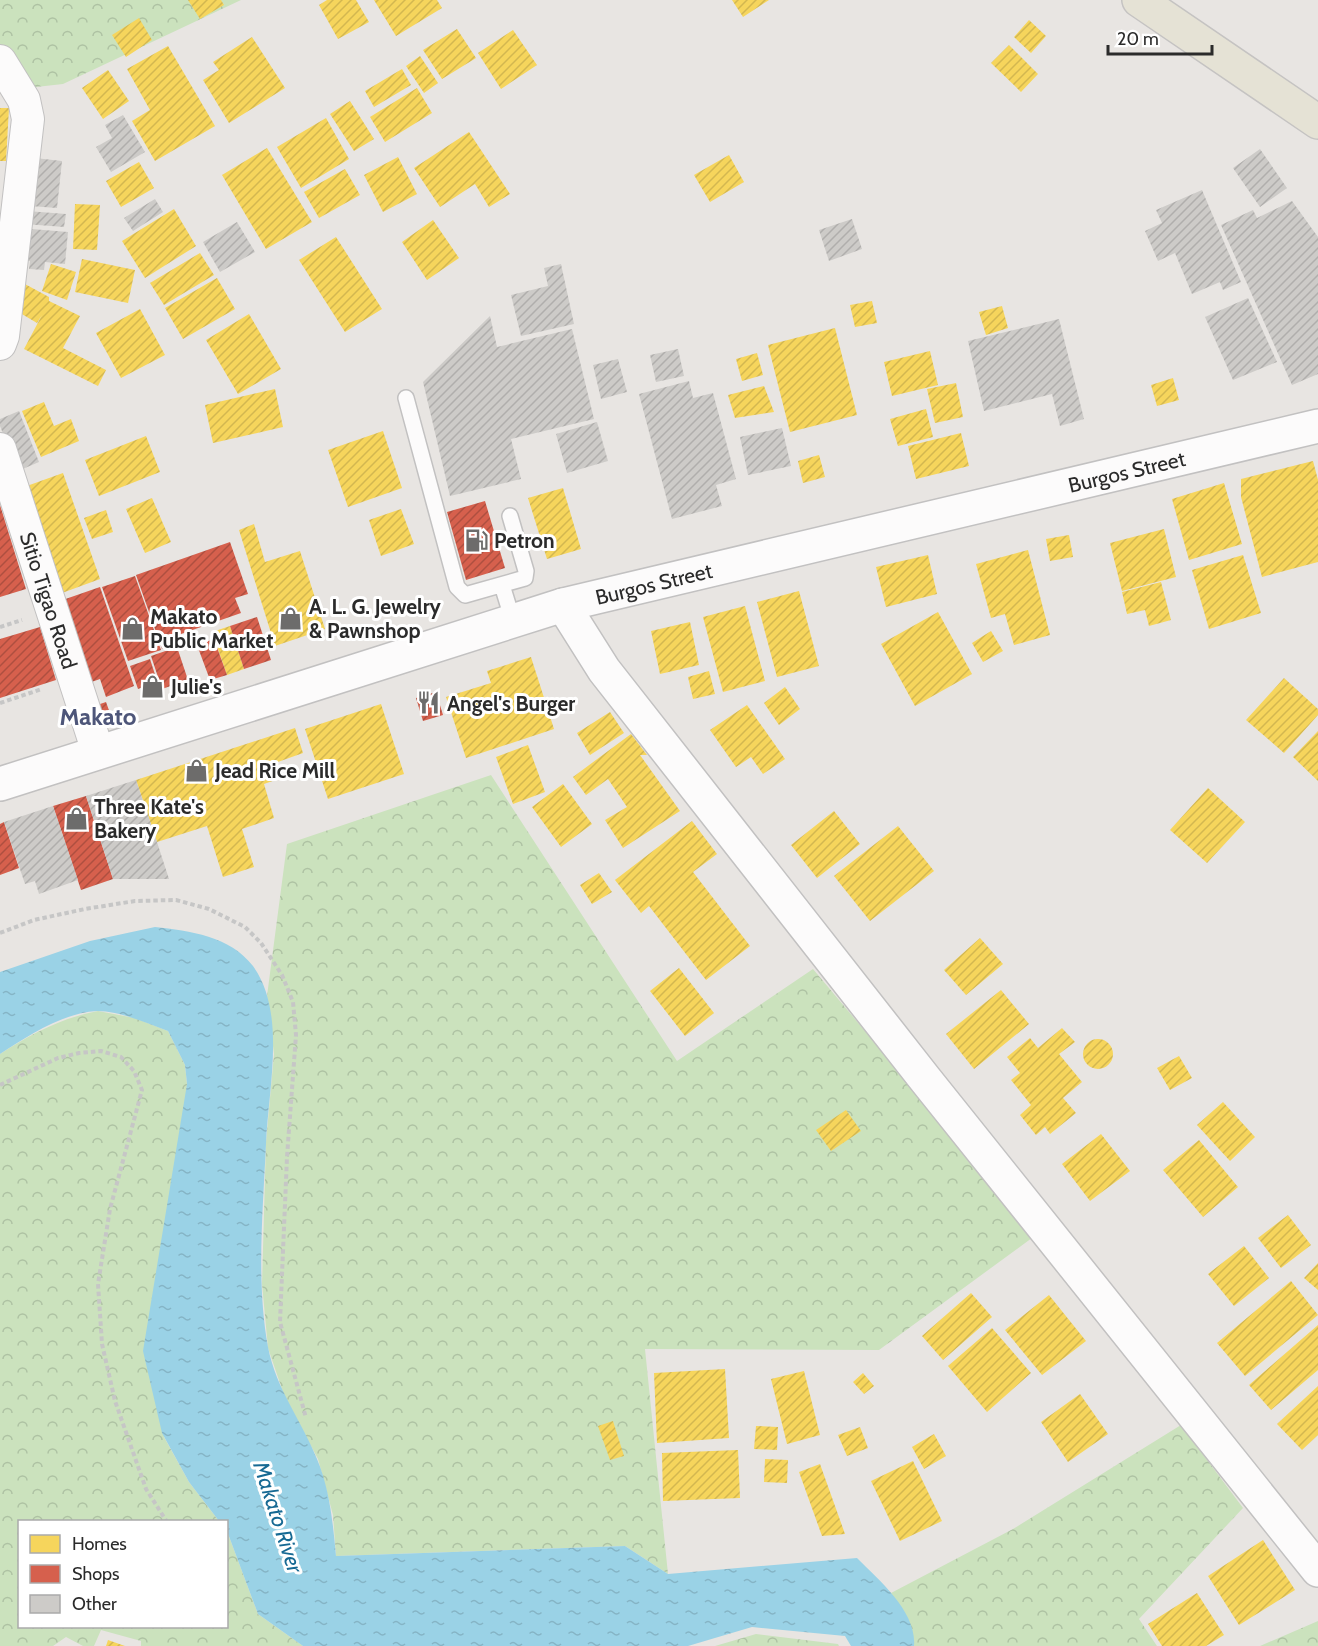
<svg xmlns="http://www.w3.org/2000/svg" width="1318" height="1646" font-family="Cabin,sans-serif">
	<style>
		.forest { fill: url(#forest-crowns) }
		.water { fill: url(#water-ripples) }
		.homes { fill: url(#homes-hatch) }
		.shops { fill: url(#shops-hatch) }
		.building { fill: url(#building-hatch) }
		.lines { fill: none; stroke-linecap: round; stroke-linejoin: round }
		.lane-casing { stroke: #c2c1c1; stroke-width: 18 }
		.street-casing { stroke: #c2c1c1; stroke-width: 34 }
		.secondary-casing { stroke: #c2c1c1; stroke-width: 36 }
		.primary-casing { stroke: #c5c3c2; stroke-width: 36 }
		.path { stroke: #c6c6c6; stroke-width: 4; stroke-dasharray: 4.5 3; stroke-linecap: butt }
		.lane { stroke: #fcfbfb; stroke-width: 15 }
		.street { stroke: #fcfbfb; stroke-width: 32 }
		.secondary { stroke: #fcfbfb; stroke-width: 33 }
		.primary { stroke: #e5e2d5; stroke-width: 33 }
		.labels { text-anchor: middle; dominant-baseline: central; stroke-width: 6; stroke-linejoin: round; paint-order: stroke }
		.street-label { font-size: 21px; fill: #2b2b2b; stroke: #fff }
		.poi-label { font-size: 21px; font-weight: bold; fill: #2b2b2b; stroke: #fff; text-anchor: start }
		.water-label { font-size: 22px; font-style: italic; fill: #166993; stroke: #fff }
		.quarter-label { font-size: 24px; font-weight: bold; fill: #4e5679; stroke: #fff }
	</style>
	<defs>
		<pattern id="forest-crowns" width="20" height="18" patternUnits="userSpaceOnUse" patternTransform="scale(1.5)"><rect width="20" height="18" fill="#cbe2bd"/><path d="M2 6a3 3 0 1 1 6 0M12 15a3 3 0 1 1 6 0" fill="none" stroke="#aec2a3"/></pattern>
		<pattern id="water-ripples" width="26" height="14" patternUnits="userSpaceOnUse" patternTransform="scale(1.5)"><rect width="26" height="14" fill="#9ad2e6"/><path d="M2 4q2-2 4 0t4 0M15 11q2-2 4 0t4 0" fill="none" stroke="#85b4c5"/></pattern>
		<pattern id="homes-hatch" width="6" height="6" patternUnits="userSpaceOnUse" patternTransform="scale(1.5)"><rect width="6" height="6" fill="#f6d55c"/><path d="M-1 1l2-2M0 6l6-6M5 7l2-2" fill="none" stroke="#d3b750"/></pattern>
		<pattern id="shops-hatch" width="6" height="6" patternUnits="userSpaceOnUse" patternTransform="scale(1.5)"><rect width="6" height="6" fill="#d6604d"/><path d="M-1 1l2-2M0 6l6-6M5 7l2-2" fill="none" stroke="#ae4f40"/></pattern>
		<pattern id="building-hatch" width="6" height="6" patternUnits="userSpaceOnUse" patternTransform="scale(1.5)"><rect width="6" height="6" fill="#cdcbc8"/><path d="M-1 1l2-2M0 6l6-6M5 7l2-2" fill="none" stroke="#b0aeac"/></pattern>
	</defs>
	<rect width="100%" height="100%" fill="#e8e5e2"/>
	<path class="forest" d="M0 0H241L63 84 0 91Z
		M491 775 677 1061 813 969 1036 1235 879 1350 645 1349 668 1574 625 1546 336 1556 333 1515 318 1459 285 1398 268 1348 262 1284 266 1142 274 1054 267 996 287 844Z
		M98 1011 135 1018 168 1031 185 1065 187 1084 164 1437 189 1482 219 1521 20 1522V1626H226L227 1531 258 1614 303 1646H141V1641L101 1630 94 1646H83L66 1637 53 1646H0V1054C31 1034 61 1018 98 1011Z
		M1181 1425 1243 1508 1139 1619 1157 1646H894L891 1593 1013 1529Z
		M1318 1621V1646H1260Z
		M756 1634 838 1644 839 1646H715Z"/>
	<path class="water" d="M155 927C190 931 230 936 253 966 287 1013 268 1090 266 1144 263 1210 256 1282 268 1347 276 1389 302 1421 317 1459 330 1490 333 1524 336 1556L625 1546 668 1574 857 1558C880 1581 917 1612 914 1646H851L845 1636 752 1627 688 1646H303L258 1614 227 1531 226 1522 219 1521 189 1482 162 1433 143 1351 187 1084 185 1065 168 1031C146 1023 120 1011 97 1011 62 1013 28 1036 0 1054V972L90 941Z"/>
	<path class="homes" d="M188 0H221L224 5 200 19Z
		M327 0H356L369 22 338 39 319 5Z
		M374 0H437L442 8 396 36Z
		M732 0H769L743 17Z
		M139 18 152 40 126 57 112 35Z
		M1029 20 1046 36 1031 53 1014 37Z
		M457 29 476 58 442 79 423 50Z
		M513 30 537 65 501 89 478 53Z
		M252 37 285 88 229 123 203 80 219 70 213 62Z
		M1009 45 1038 74 1021 92 991 63Z
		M168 46 215 126 155 161 132 121 150 110 127 69Z
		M420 56 438 83 424 93 406 66Z
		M402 69 411 85 374 107 365 91Z
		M108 70 129 101 103 119 82 88Z
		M417 88 432 113 385 142 370 117Z
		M350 101 374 139 354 151 330 114Z
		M0 108H9L6 161H0Z
		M326 118 349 159 301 188 277 147Z
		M469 132 510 194 489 207 475 184 440 207 414 168Z
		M267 148 312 222 266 249 222 175Z
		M729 155 744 182 710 202 694 175Z
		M398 157 417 194 383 212 364 175Z
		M139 162 154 188 121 207 106 181Z
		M345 169 360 195 319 218 304 192Z
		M75 204 100 205 97 250 73 249Z
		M174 209 196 246 145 278 122 241Z
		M433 220 459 258 427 280 402 242Z
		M336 237 382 309 345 332 299 260Z
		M200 253 214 275 164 305 150 283Z
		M82 259 135 270 128 303 75 292Z
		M51 264 76 272 67 300 42 291Z
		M217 278 235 309 183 339 165 308Z
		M23 283 49 297V301L80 316 63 348 106 370 98 386 24 349 42 315 37 323 10 307Z
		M872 301 877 323 855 327 850 305Z
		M1002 306 1008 328 986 335 979 312Z
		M140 309 165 355 121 378 96 333Z
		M249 314 281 369 238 394 206 340Z
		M835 328 857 415 790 432 768 345Z
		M930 351 938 385 892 396 884 362Z
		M757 353 763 375 742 381 736 359Z
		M1173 378 1179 400 1157 406 1151 385Z
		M956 383 963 417 935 423 927 389Z
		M764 386 774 412 735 418 728 395Z
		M275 389 283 427 213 443 205 405Z
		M44 402 54 426 71 419 79 441 41 457 22 411Z
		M926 409 933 437 898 446 890 419Z
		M383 431 402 488 348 507 328 450Z
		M961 433 969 466 916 479 908 446Z
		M146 436 160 472 99 496 85 460Z
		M819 455 825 477 803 483 798 461Z
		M1313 461 1318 480V562L1262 577 1241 497V479Z
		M63 473 100 579 62 593 24 487Z
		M1224 483 1242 544 1189 560 1172 499Z
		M563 488 581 549 547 559 528 498Z
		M152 498 171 542 145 553 126 509Z
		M401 509 414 544 381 556 369 520Z
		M106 510 113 532 92 539 84 518Z
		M254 524 265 562 300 551 325 629 275 646 239 530Z
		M1164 529 1176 577 1122 591 1110 543Z
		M1069 535 1073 557 1050 561 1046 539Z
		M1028 550 1050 635 1014 645 1005 614 991 618 976 564Z
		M928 555 937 594 886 607 876 567Z
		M1243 555 1261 613 1209 629 1192 570Z
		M1161 582 1171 620 1149 626 1145 610 1127 614 1122 592Z
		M799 591 819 666 777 677 757 602Z
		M745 606 765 681 723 692 703 617Z
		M938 612 972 674 915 706 881 644Z
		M690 622 699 665 660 674 651 631Z
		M230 626 244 669 227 675 212 632Z
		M991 631 1003 651 983 662 972 643Z
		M531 657 554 729 466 758 446 697 491 683 487 671Z
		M709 671 715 694 693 699 688 677Z
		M1284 678 1318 709V715L1284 753 1246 720Z
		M785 687 800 709 779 725 764 703Z
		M381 704 404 774 328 799 305 729Z
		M747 705 785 759 763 774 751 757 736 767 710 730Z
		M610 712 624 733 590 755 577 733Z
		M295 728 303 753 275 763 281 778 264 784 274 818 242 829 254 867 223 877 207 826 157 842 136 780Z
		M1318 731V781L1293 757Z
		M631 734 647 755H640L680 811 623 848 605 820 627 807 608 779 586 795 573 777Z
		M528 745 545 792 513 804 496 757Z
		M563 784 592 824 561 847 532 807Z
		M1208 788 1245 822 1207 863 1170 830Z
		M834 811 860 844 817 878 791 845Z
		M692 821 717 854 693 872 750 946 706 980 649 906 641 913 615 880Z
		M898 826 934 871 870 921 834 876Z
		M599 873 612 892 592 904 580 885Z
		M980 938 1003 964 966 995 944 970Z
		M679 968 714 1013 685 1036 650 991Z
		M1001 990 1029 1024 974 1069 946 1034Z
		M1062 1028 1075 1042 1059 1054 1082 1082 1063 1098 1076 1113 1050 1134 1045 1127 1036 1135 1020 1115 1031 1105 1011 1080 1020 1073 1007 1057 1030 1038 1038 1048Z
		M1083 1054a15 15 0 1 1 30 0a15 15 0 1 1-30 0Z
		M1179 1056 1192 1078 1170 1090 1157 1068Z
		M1223 1102 1255 1137 1230 1161 1197 1125Z
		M846 1110 861 1131 831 1151 816 1130Z
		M1101 1134 1130 1171 1090 1201 1062 1164Z
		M1199 1140 1238 1187 1203 1217 1163 1170Z
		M1288 1215 1311 1245 1281 1268 1258 1238Z
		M1244 1246 1269 1278 1234 1306 1208 1274Z
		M1318 1263V1290L1304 1278Z
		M1291 1281 1318 1315 1245 1376 1217 1343Z
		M971 1293 992 1317 943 1360 922 1336Z
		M1049 1295 1086 1341 1042 1375 1005 1330Z
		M1318 1325V1370L1271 1410 1249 1385Z
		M992 1328 1031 1373 987 1412 948 1366Z
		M725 1369 729 1438 657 1443 654 1373Z
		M804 1371 820 1435 787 1444 771 1379Z
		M863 1373 874 1386 864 1394 853 1382Z
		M1318 1386V1435L1302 1450 1277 1424Z
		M1080 1394 1108 1434 1068 1462 1041 1422Z
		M613 1421 624 1456 610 1460 598 1426Z
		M756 1426 778 1427 777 1450 754 1449Z
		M860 1427 868 1448 847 1456 838 1435Z
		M934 1434 946 1456 924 1469 912 1447Z
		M738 1450 740 1498 663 1501 662 1453Z
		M765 1459 788 1460 787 1483 764 1482Z
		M913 1461 942 1521 900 1541 871 1481Z
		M820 1464 845 1534 822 1536 799 1472Z
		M1263 1540 1295 1590 1239 1625 1208 1576Z
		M1197 1593 1224 1635 1206 1646H1162L1148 1624Z
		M108 1640 125 1646H106Z"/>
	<path class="shops" d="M485 501 505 568 466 580 447 512Z
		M0 505 26 589 0 597Z
		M230 542 248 594 235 598 241 613 181 634 184 641 162 649 136 575Z
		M135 576 161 650 128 661 102 587Z
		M100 587 134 686 106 697 100 679 83 685 54 603Z
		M257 617 271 660 244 669 230 626Z
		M40 627 56 680 0 698V639Z
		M214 639 227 675 210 680 197 645Z
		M177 647 188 680 162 689 151 656Z
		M150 659 160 690 148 694 146 686 138 689 130 666Z
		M436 692 443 715 423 721 416 698Z
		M106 702 111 716 93 722 88 708Z
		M86 796 113 879 81 890 53 806Z
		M4 822 19 868 0 875V824Z"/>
	<path class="building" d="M123 115 145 152 111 172 96 147 112 138 105 125Z
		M1260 149 1287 188 1260 207 1233 168Z
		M35 158 62 161 57 208 30 206Z
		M1202 190 1241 282 1223 290 1220 282 1192 294 1175 253 1158 261 1145 231 1162 223 1156 210Z
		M155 199 163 212 133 231 124 218Z
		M1292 201 1318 237V374L1292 385 1221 225 1253 210 1257 218Z
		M27 211 66 214 64 227 25 224Z
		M852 219 862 249 829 261 819 230Z
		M237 222 255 252 220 272 203 242Z
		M19 228 68 232 65 264 45 262 44 270 29 269 30 261 17 260Z
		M561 264 574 324 521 336 511 295 548 286 544 268Z
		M1248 298 1277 362 1233 380 1205 317Z
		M490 316 497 347 572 329 594 419 511 439 521 479 450 496 423 382Z
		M1059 319 1084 419 1060 426 1052 394 984 411 968 341Z
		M678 349 684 376 656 382 650 355Z
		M618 359 627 392 601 399 593 365Z
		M689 381 693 398 713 393 736 479 716 485 722 506 672 519 639 394Z
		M19 411 39 462 18 471 0 426V419Z
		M597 422 608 461 567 473 556 434Z
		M782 428 791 466 748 475 740 437Z
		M136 780 157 842 169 879H113L86 796Z
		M53 806 78 880 39 894 35 881 25 884 4 822Z"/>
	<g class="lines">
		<defs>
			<path id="lane" d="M406 398 457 587 465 595 525 578 526 571 510 516
				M502 585 513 621"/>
			<g id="street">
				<path d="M0 61 24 100 28 119 3 336 0 344"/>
				<path id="s1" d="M0 449 98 752"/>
			</g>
			<g id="secondary">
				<path d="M563 605 604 670 925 1079 1318 1570"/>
				<path id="s2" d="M0 784 563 605 1318 426"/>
			</g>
			<path id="primary" d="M1139 0 1318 122"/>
		</defs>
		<use href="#lane" class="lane-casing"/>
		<use href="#street" class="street-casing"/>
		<use href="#secondary" class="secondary-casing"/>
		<use href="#primary" class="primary-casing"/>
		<path class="path" d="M0 627 22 620
			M0 703 42 689
			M0 933 34 920 85 909 135 901 176 900 209 909 245 927 261 943 282 975 293 1002 296 1035 287 1157 280 1322 306 1418
			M0 1085 58 1058 79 1053 101 1051 121 1057 134 1071 142 1090 110 1209 98 1284 102 1344 115 1401 146 1489 167 1522"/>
		<use href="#lane" class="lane"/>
		<use href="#street" class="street"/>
		<use href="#secondary" class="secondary"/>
		<use href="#primary" class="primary"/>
	</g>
	<defs>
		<symbol id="fuel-bare" viewBox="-9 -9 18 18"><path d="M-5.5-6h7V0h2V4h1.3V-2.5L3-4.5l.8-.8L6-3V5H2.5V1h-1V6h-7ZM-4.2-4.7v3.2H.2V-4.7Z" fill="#6d6c6b" stroke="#fff" stroke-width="2.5" paint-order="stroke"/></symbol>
		<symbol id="shop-bare" viewBox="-9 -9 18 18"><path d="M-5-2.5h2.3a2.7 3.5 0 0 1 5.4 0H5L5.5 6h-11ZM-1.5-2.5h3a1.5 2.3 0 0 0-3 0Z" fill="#6d6c6b" stroke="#fff" stroke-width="2.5" paint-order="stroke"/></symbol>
		<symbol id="restaurant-bare" viewBox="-9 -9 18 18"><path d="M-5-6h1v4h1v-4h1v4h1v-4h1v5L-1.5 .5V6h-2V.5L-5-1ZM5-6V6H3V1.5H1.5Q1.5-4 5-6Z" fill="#6d6c6b" stroke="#fff" stroke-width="2.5" paint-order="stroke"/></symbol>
	</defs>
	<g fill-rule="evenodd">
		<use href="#fuel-bare" x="460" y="524" width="33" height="33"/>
		<use href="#shop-bare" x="274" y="602" width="33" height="33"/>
		<use href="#shop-bare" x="116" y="612" width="33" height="33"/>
		<use href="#shop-bare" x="136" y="670" width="33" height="33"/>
		<use href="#restaurant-bare" x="412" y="686" width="33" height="33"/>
		<use href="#shop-bare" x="180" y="754" width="33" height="33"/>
		<use href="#shop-bare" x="60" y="802" width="33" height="33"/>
	</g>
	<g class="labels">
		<g class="street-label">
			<text stroke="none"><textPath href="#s2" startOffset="1170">Burgos Street</textPath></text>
			<text stroke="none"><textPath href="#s2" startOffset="684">Burgos Street</textPath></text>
			<text stroke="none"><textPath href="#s1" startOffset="159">Sitio Tigao Road</textPath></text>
		</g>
		<g class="poi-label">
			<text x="494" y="540">Petron</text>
			<text x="309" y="606">A. L. G. Jewelry<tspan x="309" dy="24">&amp; Pawnshop</tspan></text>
			<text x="150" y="616">Makato<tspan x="150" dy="24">Public Market</tspan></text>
			<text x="171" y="686">Julie's</text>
			<text x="447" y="703">Angel's Burger</text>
			<text x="215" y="770">Jead Rice Mill</text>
			<text x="94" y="806">Three Kate's<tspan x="94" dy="24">Bakery</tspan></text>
		</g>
		<g class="water-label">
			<text transform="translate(278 1517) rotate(72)">Makato River</text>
		</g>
		<g class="quarter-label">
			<text x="98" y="716">Makato</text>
		</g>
	</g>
	<rect x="18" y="1520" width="210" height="108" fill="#ffffff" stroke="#aaaaaa" stroke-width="1.5"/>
	<rect x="30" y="1535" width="30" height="18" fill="#f6d55c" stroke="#aaaaaa" stroke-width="1.5"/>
	<text x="72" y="1550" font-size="18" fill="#2b2b2b">Homes</text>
	<rect x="30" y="1565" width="30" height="18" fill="#d6604d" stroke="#aaaaaa" stroke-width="1.5"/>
	<text x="72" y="1580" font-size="18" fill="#2b2b2b">Shops</text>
	<rect x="30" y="1595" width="30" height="18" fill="#cdcbc8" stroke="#aaaaaa" stroke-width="1.5"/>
	<text x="72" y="1610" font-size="18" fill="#2b2b2b">Other</text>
	<path d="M1108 45v9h104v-9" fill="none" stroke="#2b2b2b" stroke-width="3"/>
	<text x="1117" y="45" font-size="18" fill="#2b2b2b" stroke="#ffffff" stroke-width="4.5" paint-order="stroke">20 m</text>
</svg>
